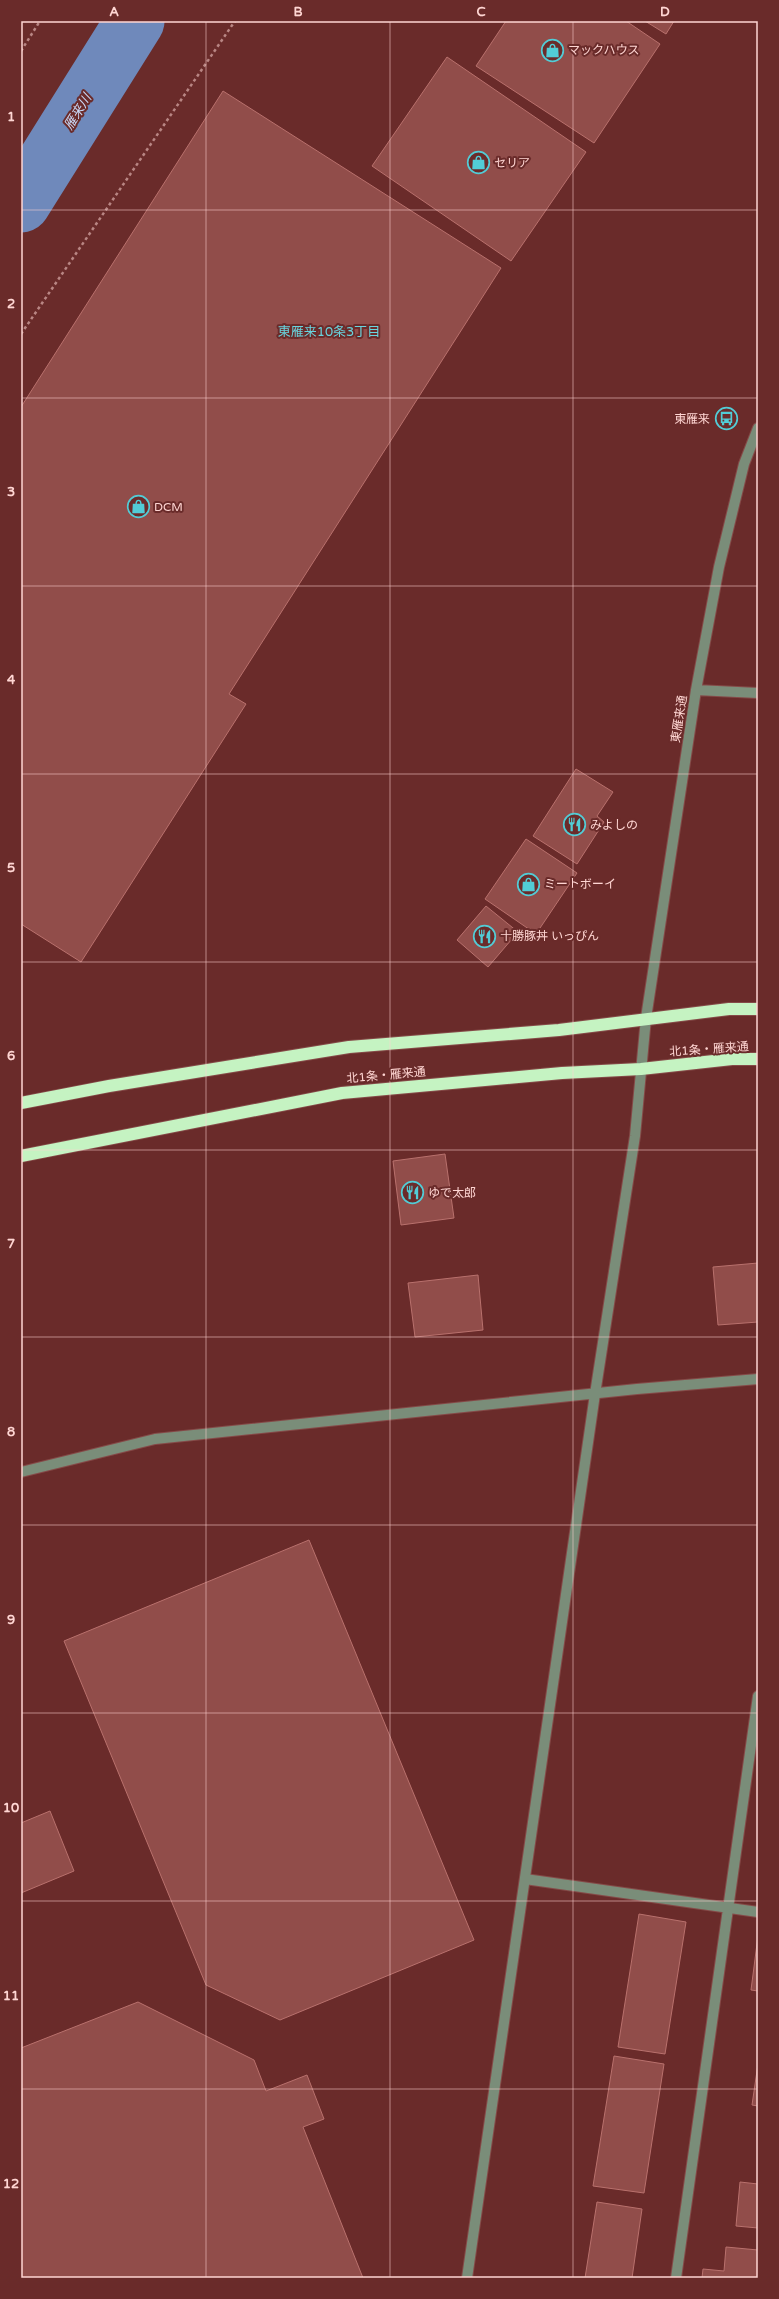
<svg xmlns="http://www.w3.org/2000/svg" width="779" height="2299" font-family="'Varela Round','Noto Sans JP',sans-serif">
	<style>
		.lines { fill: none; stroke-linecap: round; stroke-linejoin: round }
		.river { stroke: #6f89bb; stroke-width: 59 }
		.building { fill: #914d4a; stroke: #b9716d }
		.minor-casing { stroke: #854a48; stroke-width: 12 }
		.highway-casing { stroke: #854a48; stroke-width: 14 }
		.path { stroke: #b98684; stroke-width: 2.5; stroke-dasharray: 3 3; stroke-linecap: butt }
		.minor { stroke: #7a8d79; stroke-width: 10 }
		.highway { stroke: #c5f3c2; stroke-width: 12 }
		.grid { fill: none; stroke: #ffd6d3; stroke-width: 1; stroke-opacity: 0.55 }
		.labels { text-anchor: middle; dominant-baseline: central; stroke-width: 4; stroke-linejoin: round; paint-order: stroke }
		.poi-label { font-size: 12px; fill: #ffd6d3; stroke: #6a2b2a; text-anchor: start }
		.street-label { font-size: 12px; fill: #ffd6d3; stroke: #6a2b2a }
		.water-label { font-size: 13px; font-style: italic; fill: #c9d8f6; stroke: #6a2b2a }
		.neighbourhood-label { font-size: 13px; fill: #69d4de; stroke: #6a2b2a }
		.neatline { fill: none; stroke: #ffd6d3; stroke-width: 1.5 }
		.grid-label { font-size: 13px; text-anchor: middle; font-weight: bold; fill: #ffd6d3 }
	</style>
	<rect width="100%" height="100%" fill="#6a2b2a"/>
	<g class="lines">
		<path class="river" d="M21 203 135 21"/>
	</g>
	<path class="building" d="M506 21H626L660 44 594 143 476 66Z
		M645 21H674L666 34Z
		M447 57 586 152 511 261 372 166Z
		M223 91 501 268 229 694 246 704 81 962 21 924V407Z
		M576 769 613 792 597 816 604 822 577 864 533 836Z
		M526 839 577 873 536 934 485 899Z
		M486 906 518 932 488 967 457 940Z
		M445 1154 454 1218 401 1225 393 1161Z
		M758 1263V1322L718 1325 713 1267Z
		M478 1275 483 1330 415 1337 408 1283Z
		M309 1540 474 1940 280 2020 206 1985 64 1641Z
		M50 1811 74 1871 21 1893V1823Z
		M639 1914 686 1922 665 2054 618 2047Z
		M758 1936V1991L751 1990Z
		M138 2002 254 2060 266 2091 307 2075 324 2119 303 2127 363 2278H21V2048Z
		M614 2056 664 2064 644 2193 593 2186Z
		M758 2064V2106L752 2105Z
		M740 2182 758 2184V2228L736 2226Z
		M597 2202 642 2209 632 2278H585Z
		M726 2247 758 2250V2278H702L703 2269 724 2271Z"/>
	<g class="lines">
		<defs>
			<path id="minor" d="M696 690 758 693
				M21 1472 155 1439 637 1389 758 1379
				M525 1879 758 1912
				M467 2278 595 1394 635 1136 646 1018 696 690 719 567 744 464 758 428
				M676 2278 758 1696"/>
			<path id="highway" d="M21 1103 109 1086 349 1047 559 1030 729 1009H758
				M21 1156 342 1093 562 1073 641 1069 732 1059H758"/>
		</defs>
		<use href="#minor" class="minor-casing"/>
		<use href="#highway" class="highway-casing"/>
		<path class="path" d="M21 51 40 21
			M21 334 235 21"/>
		<use href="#minor" class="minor"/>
		<use href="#highway" class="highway"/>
	</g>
	<path class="grid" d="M206 21V2278M390 21V2278M573 21V2278M21 210H758M21 398H758M21 586H758M21 774H758M21 962H758M21 1150H758M21 1337H758M21 1525H758M21 1713H758M21 1901H758M21 2089H758"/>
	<defs>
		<symbol id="shop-ring" viewBox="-11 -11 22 22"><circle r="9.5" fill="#6a2b2a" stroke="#52ccd6" stroke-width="1.5"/><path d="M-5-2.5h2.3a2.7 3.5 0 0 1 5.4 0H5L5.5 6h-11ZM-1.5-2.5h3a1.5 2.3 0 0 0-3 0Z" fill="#52ccd6"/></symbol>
		<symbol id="bus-ring" viewBox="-11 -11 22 22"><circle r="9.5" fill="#6a2b2a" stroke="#52ccd6" stroke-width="1.5"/><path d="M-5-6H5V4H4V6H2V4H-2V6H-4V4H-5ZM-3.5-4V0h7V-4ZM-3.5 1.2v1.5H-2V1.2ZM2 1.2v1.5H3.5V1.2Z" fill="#52ccd6"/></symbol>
		<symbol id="restaurant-ring" viewBox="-11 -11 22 22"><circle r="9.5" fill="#6a2b2a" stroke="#52ccd6" stroke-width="1.5"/><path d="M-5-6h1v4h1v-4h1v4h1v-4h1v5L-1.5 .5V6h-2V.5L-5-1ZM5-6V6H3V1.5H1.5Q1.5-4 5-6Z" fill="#52ccd6"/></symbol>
	</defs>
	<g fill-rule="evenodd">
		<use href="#shop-ring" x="540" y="38" width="25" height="25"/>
		<use href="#shop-ring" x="466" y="150" width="25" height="25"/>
		<use href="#bus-ring" x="714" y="406" width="25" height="25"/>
		<use href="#shop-ring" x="126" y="494" width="25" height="25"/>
		<use href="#restaurant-ring" x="562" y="812" width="25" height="25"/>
		<use href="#shop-ring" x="516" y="872" width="25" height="25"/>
		<use href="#restaurant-ring" x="472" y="924" width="25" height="25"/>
		<use href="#restaurant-ring" x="400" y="1180" width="25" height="25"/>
	</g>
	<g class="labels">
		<g class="poi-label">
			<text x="568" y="50">マックハウス</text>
			<text x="494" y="163">セリア</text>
			<text x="710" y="419" text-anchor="end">東雁来</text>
			<text x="154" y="507">DCM</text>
			<text x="590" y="825">みよしの</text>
			<text x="544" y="884">ミートボーイ</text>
			<text x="500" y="936">十勝豚丼 いっぴん</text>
			<text x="428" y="1193">ゆで太郎</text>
		</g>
		<g class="street-label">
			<text transform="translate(679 719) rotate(-81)">東雁来通</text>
			<text transform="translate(709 1049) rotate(-4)">北1条・雁来通</text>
			<text transform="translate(386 1075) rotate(-5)">北1条・雁来通</text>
		</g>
		<g class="water-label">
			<text transform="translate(78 112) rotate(-58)">雁来川</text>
		</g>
		<g class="neighbourhood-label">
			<text x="329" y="332">東雁来10条3丁目</text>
		</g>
	</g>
	<rect width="779" height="2299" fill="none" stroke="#6a2b2a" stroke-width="44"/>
	<rect x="22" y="22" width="735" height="2255" class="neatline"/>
	<g class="grid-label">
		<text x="114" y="16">A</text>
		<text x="298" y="16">B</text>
		<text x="481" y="16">C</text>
		<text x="665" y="16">D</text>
		<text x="11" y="121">1</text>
		<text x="11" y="308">2</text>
		<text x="11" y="496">3</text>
		<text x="11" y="684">4</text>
		<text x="11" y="872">5</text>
		<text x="11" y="1060">6</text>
		<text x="11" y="1248">7</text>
		<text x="11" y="1436">8</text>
		<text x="11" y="1624">9</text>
		<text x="11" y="1812">10</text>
		<text x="11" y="2000">11</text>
		<text x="11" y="2188">12</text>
	</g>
</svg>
